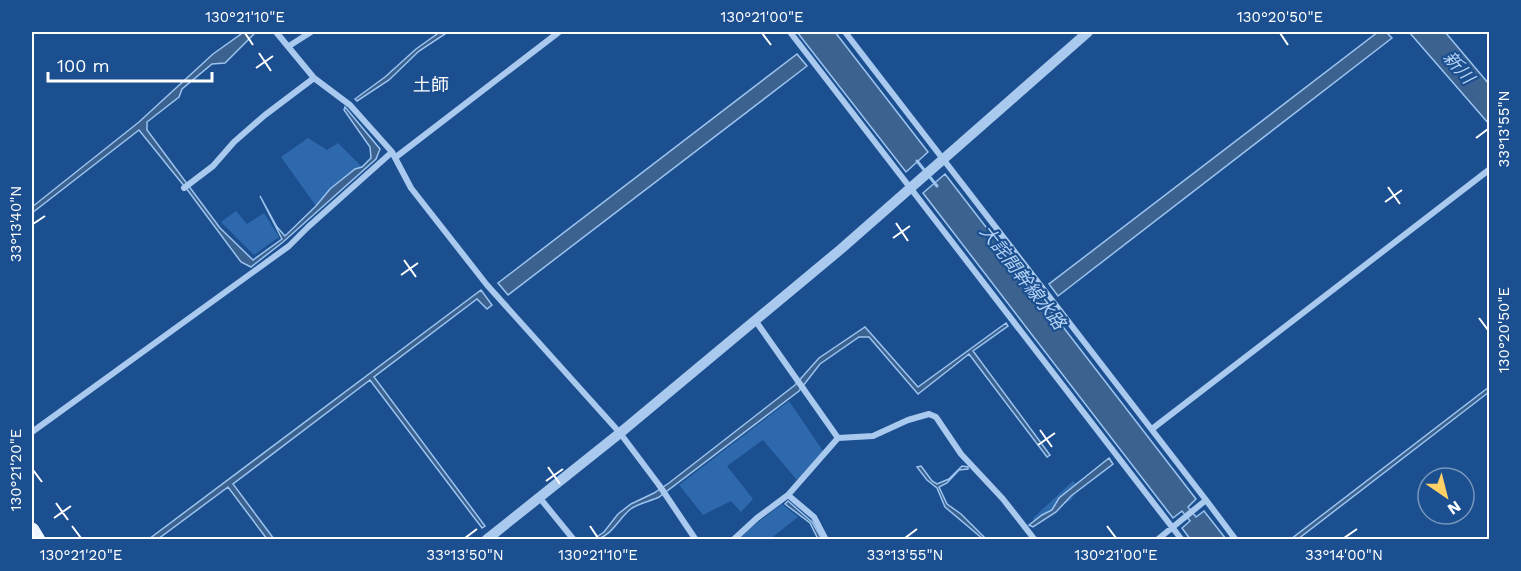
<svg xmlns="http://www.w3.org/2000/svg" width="1521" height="571" font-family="'Work Sans','Noto Sans JP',sans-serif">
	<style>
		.green { fill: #2e69ad }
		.water { fill: #3c6290; stroke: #9cc4f0; stroke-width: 1.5 }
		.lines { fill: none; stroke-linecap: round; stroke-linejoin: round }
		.stream { stroke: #9cc4f0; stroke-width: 3 }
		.minor { stroke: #a9c9ee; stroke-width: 6 }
		.tertiary { stroke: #a9c9ee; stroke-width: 10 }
		.primary { stroke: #f0f6ff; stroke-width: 15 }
		.ticks { fill: none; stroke: #fff; stroke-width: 2 }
		.labels { text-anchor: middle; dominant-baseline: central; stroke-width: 4.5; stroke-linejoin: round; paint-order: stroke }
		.water-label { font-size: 18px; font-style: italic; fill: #b5d3f5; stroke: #1b4f8f }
		.neighbourhood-label { font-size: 18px; fill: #fff; stroke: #1b4f8f }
		.neatline { fill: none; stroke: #fff; stroke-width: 2 }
		.ticks-label { font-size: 15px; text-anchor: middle; fill: #fff }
	</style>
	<rect width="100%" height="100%" fill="#1b4f8f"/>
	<path class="green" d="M308 138 327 150 338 143 362 167C343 173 328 191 316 206L281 157Z
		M236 211 247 224 264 213 279 237 254 255 221 222Z
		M789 401 823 451 797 480 763 440 727 466 753 499 741 512 731 501 703 515 679 485Z
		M1073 481 1079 486 1071 500 1034 523 1033 518Z
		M782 504 798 517 770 539H741L739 537Z"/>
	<path class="water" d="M244 32H256L225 63 212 64 182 89 179 97 147 122V130L220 228 253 260 282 239 260 196 277 227 285 236 316 206 330 189 355 169 362 167 371 158 370 147 344 110 345 107 380 149 376 159 283 242 251 267 241 262 189 192 139 130 32 213V207L139 122 213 54Z
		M440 32H448L419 51 389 80 357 101 355 99 385 77 416 49Z
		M797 32H835L928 152 906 172Z
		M1378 32H1386L1392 38 1058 296 1049 284Z
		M1409 32H1445L1489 84V124Z
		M797 54 807 66 508 295 498 283Z
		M945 174 1196 499 1188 507 1196 517 1204 511 1226 539H1190L1182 528 1190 521 1182 511 1173 518 923 193Z
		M481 290 492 305 487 309 477 299 374 377 485 526 482 528 370 380 233 484 274 539H267L228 487 158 539H149Z
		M1006 323 1008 326 973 351 1050 455 1047 457 969 354 918 394 869 337H859L820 364 799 391 659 497C651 501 640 503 632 508 618 518 611 539 592 540L604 532 618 514 631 504 654 493 669 483 795 385 819 358 865 327 918 387Z
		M1489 387V392L1298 539H1291Z
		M1109 458 1113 464 1071 496 1056 512 1033 527 1029 525 1042 515 1052 510 1059 498Z
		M921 466 932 481 937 484 949 479 962 466 968 467V469L959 470 947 483 939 487 947 504 961 514 986 539H983L945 507 937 488 927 480 917 467Z
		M788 501 812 522 822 539H816L817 537 810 523 785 504Z"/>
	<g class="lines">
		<path class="stream" d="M917 161 937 186"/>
		<path class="minor" d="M276 32 314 78 350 105 392 152 411 188 487 285 620 433 659 485 696 540
			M790 32 1182 540
			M845 32 1206 500 1157 540
			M289 46 311 32
			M396 157 559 32
			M184 188 213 166 234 142 265 115 314 78
			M755 320 838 438
			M1152 429 1490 169
			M32 432 289 246 308 227 392 152
			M788 495 814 517 826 540
			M539 497 574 540
			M1206 500 1236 540
			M733 540 757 518 788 495 838 438 873 436 908 420 929 414 936 417 961 454 1003 499 1035 540"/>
		<path class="tertiary" d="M486 540 620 433 841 249 1088 32"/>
		<path class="primary" d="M32 530 38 540"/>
	</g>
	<path class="ticks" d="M245 33 253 45M762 33 771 45M1280 33 1288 45M259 53 271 71M256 68 273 56M1476 138 1488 129M1388 187 1400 204M1385 202 1402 190M896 223 908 241M33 224 45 216M893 238 910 226M404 260 416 277M401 275 418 263M1479 318 1488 330M1040 430 1052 447M1038 445 1055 433M548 467 560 484M33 470 42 482M546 481 563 469M56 503 68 520M54 518 71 506M72 526 81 538M590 526 598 538M1107 526 1116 538M465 538 477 529M905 538 917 529M1344 538 1357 529"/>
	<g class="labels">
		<g class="water-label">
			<text transform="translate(1459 67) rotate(49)">新川</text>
			<text transform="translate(1023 277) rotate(52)">大詫間幹線水路</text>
		</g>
		<g class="neighbourhood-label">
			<text x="431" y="84">土師</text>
		</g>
	</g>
	<rect width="1521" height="571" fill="none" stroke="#1b4f8f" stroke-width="66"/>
	<g transform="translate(1446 496) rotate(145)"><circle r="28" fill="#1b4f8f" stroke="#7695bc" stroke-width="1.5"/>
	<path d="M0-4.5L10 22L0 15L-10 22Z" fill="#ffd166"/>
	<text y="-9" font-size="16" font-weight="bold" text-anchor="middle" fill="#ffffff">N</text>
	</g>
	<path d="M48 72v9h164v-9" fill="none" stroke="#ffffff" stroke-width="3"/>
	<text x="57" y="72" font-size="18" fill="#ffffff" stroke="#1b4f8f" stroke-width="4.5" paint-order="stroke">100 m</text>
	<rect x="33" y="33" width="1455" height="505" class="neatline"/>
	<g class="ticks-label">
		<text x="245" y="22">130°21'10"E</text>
		<text x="762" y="22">130°21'00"E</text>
		<text x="1280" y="22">130°20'50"E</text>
		<text transform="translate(1504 129) rotate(-90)" y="5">33°13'55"N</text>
		<text transform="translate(16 224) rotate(-90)" y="5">33°13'40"N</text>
		<text transform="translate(1504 330) rotate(-90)" y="5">130°20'50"E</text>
		<text transform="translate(16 470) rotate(-90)" y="5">130°21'20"E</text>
		<text x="81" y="560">130°21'20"E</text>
		<text x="465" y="560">33°13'50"N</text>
		<text x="598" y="560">130°21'10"E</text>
		<text x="905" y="560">33°13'55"N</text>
		<text x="1116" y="560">130°21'00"E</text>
		<text x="1344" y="560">33°14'00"N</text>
	</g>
</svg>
